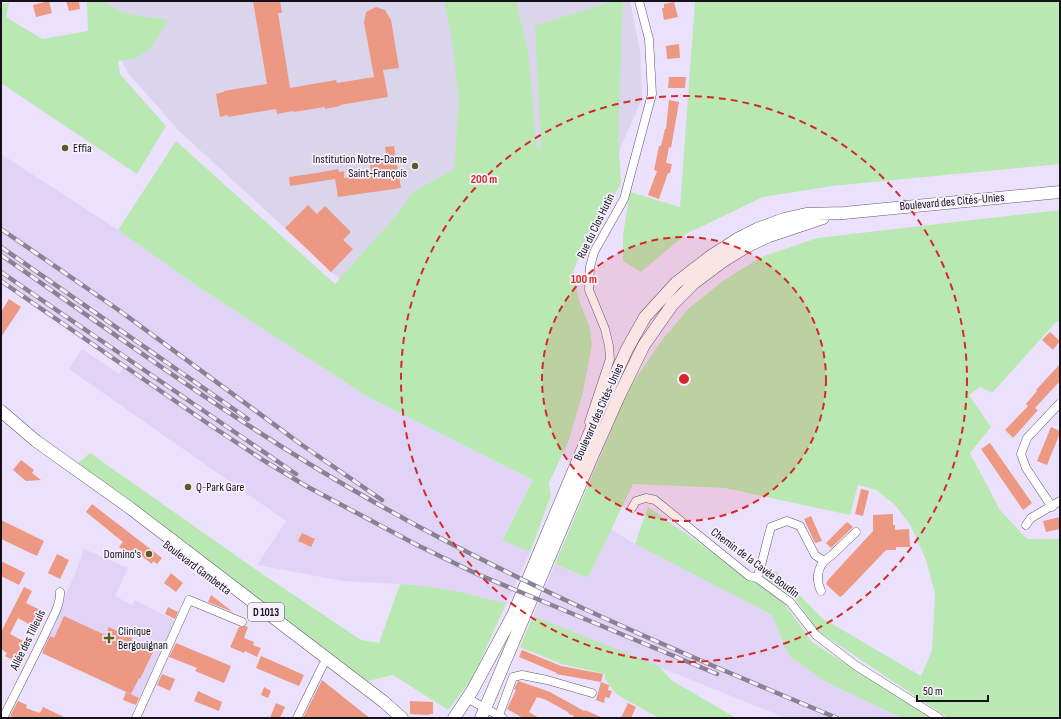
<svg xmlns="http://www.w3.org/2000/svg" width="1061" height="719" font-family="'Sofia Sans Condensed',sans-serif">
	<style>
		.built { fill: #e0d3f5 }
		.education { fill: #dad5eb }
		.green { fill: #bae8b2 }
		.building { fill: #ec9883 }
		.lines { fill: none; stroke-linecap: round; stroke-linejoin: round }
		.street-casing { stroke: #625870; stroke-width: 9 }
		.primary-casing { stroke: #625870; stroke-width: 13 }
		.street { stroke: #fff; stroke-width: 8 }
		.primary { stroke: #fff; stroke-width: 12 }
		.rail-casing { stroke: #898194; stroke-width: 4.5 }
		.rail { stroke: #f6f1fc; stroke-width: 3; stroke-dasharray: 9; stroke-linecap: butt }
		.ring { fill: none; stroke: #d62828; stroke-width: 2; stroke-dasharray: 7 5 }
		.poi-dot { fill: #615925; stroke: #f6f1fc; stroke-width: 1.5 }
		.labels { text-anchor: middle; dominant-baseline: central; stroke-width: 3.5; stroke-linejoin: round; paint-order: stroke }
		.shield { fill: #f6f1fc; stroke: #58545e; stroke-width: 1 }
		.shield-label { font-size: 11px; font-weight: bold; fill: #15111b }
		.poi-label { font-size: 12px; fill: #15111b; stroke: #f6f1fc; text-anchor: start }
		.street-label { font-size: 12px; fill: #15111b; stroke: #f6f1fc }
		.centre { fill: #d62828; stroke: #f6f1fc; stroke-width: 2 }
		.ring-label { font-size: 12px; text-anchor: middle; font-weight: bold; fill: #d62828; stroke: #f6f1fc; stroke-width: 3.5; stroke-linejoin: round; paint-order: stroke }
	</style>
	<rect width="100%" height="100%" fill="#ece1fc"/>
	<path class="built" d="M1 154 118 230 200 288 368 397 533 480 502 539 530 552 506 604 472 595 416 585 343 581 257 565 286 521 69 369 82 349 119 374 124 367 1 283Z
		M611 529 635 544 772 615 789 656 826 682 902 718H786L533 616 555 564 588 578Z
		M84 549 128 568 115 596 132 605 135 600 179 623 139 699 40 652 75 574Z"/>
	<path class="education" d="M98 1H630L640 51 642 99 597 201 346 283 331 272 285 228 180 132 128 73 111 40Z"/>
	<path class="green" d="M87 1H101L122 12 140 16 168 20 150 49 133 59 118 61 120 74 166 126 137 174 1 83V4L9 3 6 17 42 39 88 31Z
		M444 1H516L528 52 537 150 541 147 535 26 613 1H623L618 131 621 184 588 239 573 271 579 300 590 328 592 344 583 392 569 440 549 483 551 496 530 552 502 540 533 480 368 397 200 288 118 230 176 141 335 284 396 216 412 193 454 169 459 99 451 33Z
		M695 1H1060V164L832 186 763 197 686 234 641 272 623 261V235L630 192 680 207Z
		M1060 210V322H1056L992 393 980 387 969 395 991 427 970 453 1000 510 1027 539H1060V718H948L818 631 796 600 766 579 776 571 822 618 921 676 932 651 935 593 926 560 911 526 895 505 876 490 858 485 850 515 725 488 633 484 588 578 555 564 629 388 662 340 689 308 723 281 761 257 817 238Z
		M90 453 255 569 361 640 379 643 400 584C436 586 471 594 506 604L473 677 448 710 393 675 364 682 77 464Z
		M648 507 783 602 812 642 930 718H902L826 682 789 656 772 615 635 544Z
		M533 616 659 666 671 680 736 718H659L616 694 605 679V674L562 664 520 647Z"/>
	<path class="building" d="M49 1 52 13 36 17 33 5Z
		M66 1H79L80 9 69 11Z
		M253 1H280L282 13H278L290 88 336 80 337 83 374 77 364 22 366 12 376 7 385 10 391 20 399 68 383 70 388 97 340 105V106L325 109V107L293 112V111L277 114 276 109 228 117V115L220 117 216 94 224 92V91L267 84Z
		M674 2 678 17 664 20 662 8H664V4Z
		M679 44 680 58 667 59 666 46Z
		M669 77H686L685 88H668Z
		M669 100 679 102 671 148 669 147 666 163 672 164 670 173H668L659 199 648 195 657 171 654 170 659 146H661L665 129H666Z
		M394 146 401 188 338 197 335 179 290 186 289 177 317 173 338 169 339 172 344 171V178L371 173 370 165 387 162 385 147Z
		M308 205 317 214 325 206 351 232 343 240 353 249 331 272 285 228Z
		M9 299 21 307 1 337V312Z
		M1050 332 1060 341 1053 350 1042 340Z
		M1060 364V381L1035 408 1038 410 1013 438 1005 430 1028 406 1026 404 1037 391 1036 390Z
		M1051 427 1060 431V433L1047 465 1037 461Z
		M990 443 1032 503 1023 510 981 449Z
		M21 460 34 470 32 473 41 480 26 481 13 470Z
		M861 489 869 491 863 516 855 514Z
		M92 504 162 558 157 564 153 561 152 564 135 551 131 556 119 547 123 542 86 512Z
		M893 514V525H895V530L909 529 910 547H896V550H886L843 595 840 597 826 584 828 580 873 531V515Z
		M811 516 822 541 815 543 804 519Z
		M1060 517V529L1046 532 1043 521Z
		M1 520 44 541 37 556 1 539Z
		M847 522 853 527 831 548 826 543Z
		M302 533 315 539 311 547 298 541Z
		M57 554 69 560 60 579 48 573Z
		M1 561 25 573 19 585 1 576Z
		M171 573 183 583 176 592 164 583Z
		M24 587 32 591 26 603 42 611 34 627 18 618 10 634 25 642 15 661 5 656 7 653 1 649V632Z
		M211 595 233 612 208 602Z
		M168 607 178 612 175 619 165 614Z
		M64 616 105 635 109 627 132 638 131 640 154 650 140 679 139 678 131 694 42 653 50 636 54 638Z
		M245 626 248 627 244 638 254 642 253 645 261 648 257 657 245 651 244 653 230 647 239 627Z
		M176 643 231 666 224 683 195 671 197 668 169 657Z
		M522 650 561 666 603 674 601 682 556 674 557 673 519 657Z
		M261 656 304 675 299 686 256 668Z
		M162 674 175 679 170 691 157 685Z
		M322 680 362 712 370 718H303Z
		M518 681 550 692 584 711 585 710 603 718H573L574 716 569 714 568 712 546 700 537 697 529 712 539 718H523L507 709 516 690 514 689Z
		M601 682 609 685 608 690 612 691 609 698 605 697 604 703 596 700Z
		M264 687 271 691 268 698 261 695Z
		M198 691 222 702 219 711 194 701Z
		M126 692 139 698 136 705 123 700Z
		M18 701 27 705 26 708 40 713 43 707 66 718H15L10 716Z
		M410 701 433 702V714H429V715L410 714Z
		M276 703 285 707 280 718H270Z
		M628 703 636 707 631 718H621Z"/>
	<g class="lines">
		<defs>
			<path id="street" d="M589 422 610 359 609 346 605 329 589 290 590 267 594 252 624 199 652 94 649 39 639 1
				M1052 507 1026 468 1021 454 1027 438 1060 403
				M632 508 636 501 646 498 655 500 749 576 757 578 790 602 816 635 855 665 939 718
				M1026 525 1031 518 1060 501
				M757 578C763 561 766 544 771 527L787 521 800 526 815 555 824 561 832 555 856 532
				M821 591C816 580 817 570 824 561
				M467 698 503 718
				M499 715 513 677 522 675 547 680 592 693
				M3 718C17 690 32 661 46 632 51 620 61 605 60 592
				M136 718 189 600 242 622
				M297 718 323 665"/>
			<path id="primary" d="M1 411 36 441 130 508 384 702 402 718
				M454 718 472 691 513 615 598 413 627 349 645 317 676 283 711 256 739 238 757 229 784 219 806 214 844 213 1060 192
				M481 718 591 459 619 396 644 345 672 305 694 283 722 262 746 247 769 236 823 218"/>
		</defs>
		<use href="#street" class="street-casing"/>
		<use href="#primary" class="primary-casing"/>
		<use href="#street" class="street"/>
		<use href="#primary" class="primary"/>
		<defs>
			<path id="rail" d="M1 229 120 311 302 445 382 500
				M1 247 248 419
				M1 255C126 342 250 433 383 507 529 589 683 654 837 718
				M1 272 296 474
				M1 281 210 425 263 460 306 486 417 545 477 574 717 674"/>
		</defs>
		<use href="#rail" class="rail-casing"/>
		<use href="#rail" class="rail"/>
	</g>
	<circle cx="684" cy="379" r="142" fill="#d62828" fill-opacity=".12"/>
	<g class="ring">
		<circle cx="684" cy="379" r="142"/>
		<circle cx="684" cy="379" r="283"/>
	</g>
	<g class="poi-dot">
		<circle cx="65" cy="148" r="4"/>
		<circle cx="415" cy="166" r="4"/>
		<circle cx="188" cy="487" r="4"/>
		<circle cx="149" cy="554" r="4"/>
		<path d="M107 632h4v4h4v4h-4v4h-4v-4h-4v-4h4z"/>
	</g>
	<g class="labels">
		<rect class="shield" x="248" y="603" width="36" height="18" rx="3"/>
		<g class="shield-label">
			<text x="266" y="612">D 1013</text>
		</g>
		<g class="poi-label">
			<text x="73" y="148">Effia</text>
			<text x="407" y="159" text-anchor="end">Institution Notre‐Dame<tspan x="407" dy="14">Saint‐François</tspan></text>
			<text x="196" y="487">Q-Park Gare</text>
			<text x="141" y="554" text-anchor="end">Domino's</text>
			<text x="118" y="631">Clinique<tspan x="118" dy="14">Bergouignan</tspan></text>
		</g>
		<g class="street-label">
			<text transform="translate(952 202) rotate(-5)">Boulevard des Cités-Unies</text>
			<text transform="translate(596 226) rotate(-64)">Rue du Clos Hutin</text>
			<text transform="translate(599 412) rotate(-66)">Boulevard des Cités-Unies</text>
			<text transform="translate(755 563) rotate(37)">Chemin de la Cavée Boudin</text>
			<text transform="translate(197 568) rotate(37)">Boulevard Gambetta</text>
			<text transform="translate(28 640) rotate(-64)">Allée des Tilleuls</text>
		</g>
	</g>
	<circle cx="684" cy="379" r="6" class="centre"/>
	<g class="ring-label">
		<text x="484" y="183">200 m</text>
		<text x="584" y="283">100 m</text>
	</g>
	<rect width="1061" height="719" fill="none" stroke="#15111b" stroke-width="4"/>
	<path d="M917 695v6h71v-6" fill="none" stroke="#15111b" stroke-width="2"/>
	<text x="923" y="695" font-size="12" fill="#15111b" stroke="#f6f1fc" stroke-width="3" paint-order="stroke">50 m</text>
</svg>
